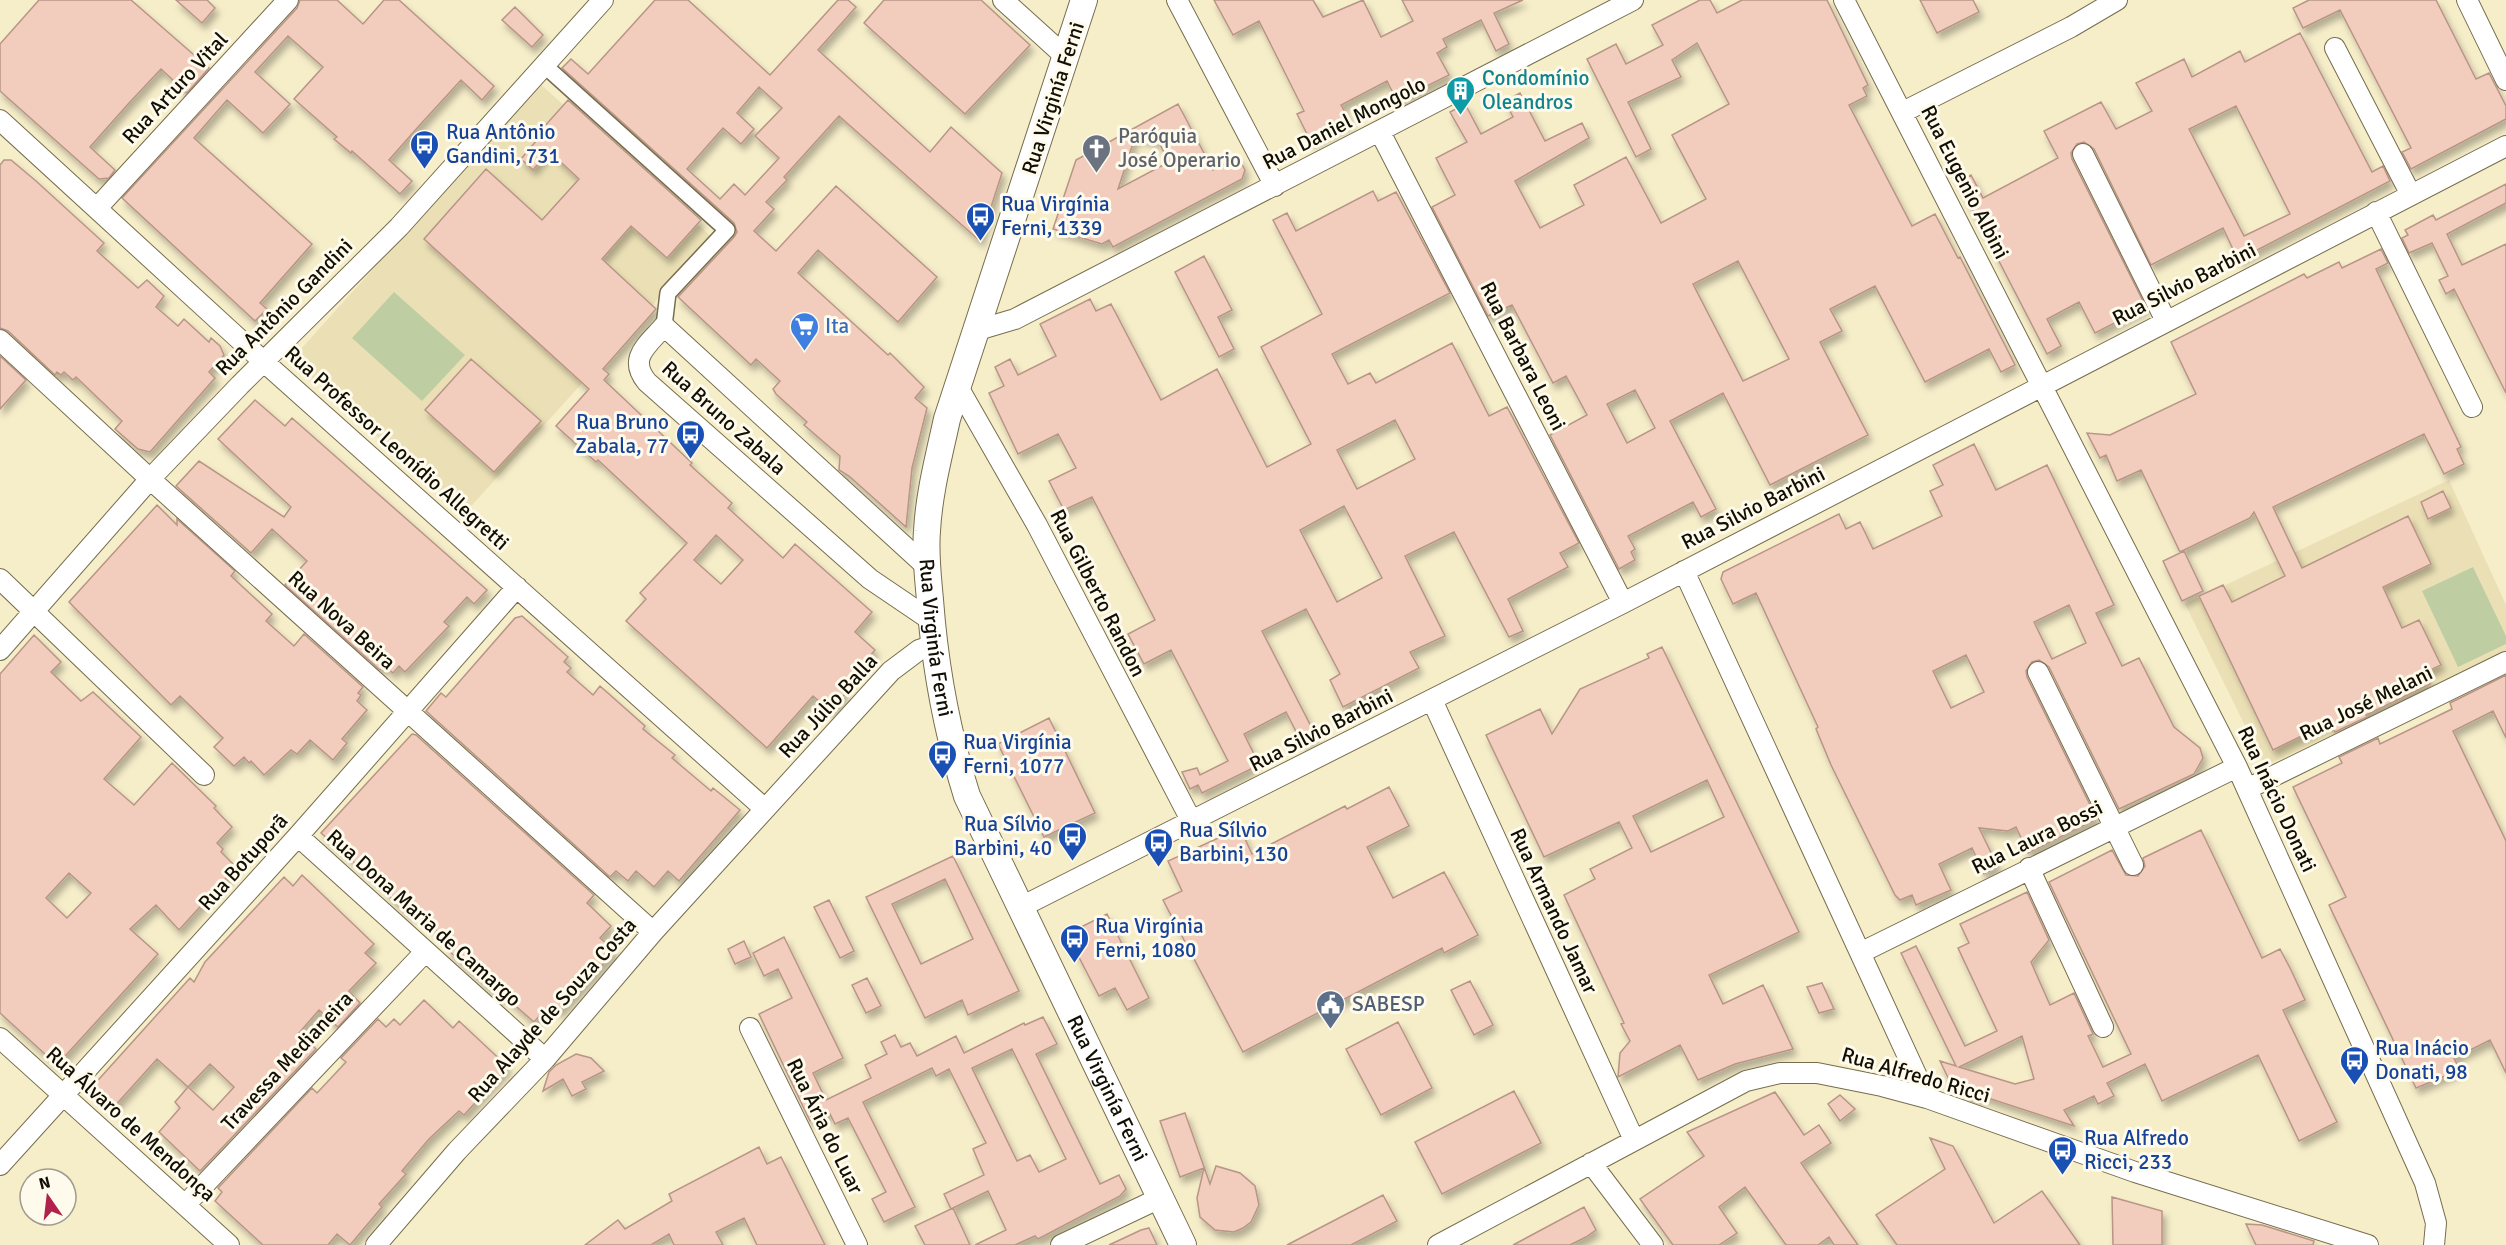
<svg xmlns="http://www.w3.org/2000/svg" width="2506" height="1245" font-family="Signika,sans-serif">
	<style>
		.built { fill: #ebe0b5 }
		.park { fill: #becea2 }
		.building { fill: #f2cdbd; stroke: #b89586; stroke-width: 1.5; fill-rule: evenodd; filter: url(#shadow) }
		.lines { fill: none; stroke-linecap: round; stroke-linejoin: round }
		.pedestrian-casing { stroke: #766d4d; stroke-width: 18 }
		.minor-casing { stroke: #766d4d; stroke-width: 22 }
		.tertiary-casing { stroke: #766d4d; stroke-width: 28 }
		.pedestrian { stroke: #fff; stroke-width: 15 }
		.minor { stroke: #fff; stroke-width: 20 }
		.tertiary { stroke: #fff; stroke-width: 26 }
		.labels { text-anchor: middle; dominant-baseline: central; stroke-width: 6; stroke-linejoin: round; paint-order: stroke }
		.culture-label { font-size: 21px; fill: #0d838f; stroke: #fefaec; text-anchor: start }
		.street-label { font-size: 21px; fill: #110e03; stroke: #fefaec }
		.transit-label { font-size: 21px; fill: #164399; stroke: #fefaec; text-anchor: start }
		.worship-label { font-size: 21px; fill: #5b616d; stroke: #fefaec; text-anchor: start }
		.shop-label { font-size: 21px; fill: #366cbe; stroke: #fefaec; text-anchor: start }
		.service-label { font-size: 21px; fill: #4e5e75; stroke: #fefaec; text-anchor: start }
	</style>
	<defs>
		<filter id="shadow"><feDropShadow dx="3.5" dy="6" stdDeviation="3" flood-color="#0004"/></filter>
	</defs>
	<rect width="100%" height="100%" fill="#f6edc9"/>
	<path class="built" d="M540 84 713 238 464 514 291 360Z
		M2449 480 2506 605V654L2265 766 2185 604Z"/>
	<path class="park" d="M394 292 465 355 422 401 352 338Z
		M2473 567 2506 636V644L2458 667 2422 591Z"/>
	<path class="building" d="M39 0H131L209 68 187 93 161 69 129 103 90 147 115 170 109 178 99 179 0 91V44Z
		M176 0H207L215 8 202 23Z
		M300 0H337L363 24 384 0H399L494 86 482 100 461 80 418 127 389 160 412 181 400 194 352 151 351 153 334 139 337 137 294 99 323 67 288 36 255 72 290 104 279 116 263 133 227 100 194 138 312 244 260 303 267 309 255 321 122 198 297 8Z
		M655 0H688L770 75 838 0H848L856 7 818 50 930 152 951 127 1002 173 980 241 839 116 784 177 787 180 766 202 774 209 754 231 776 251 836 186 937 277 898 322 818 250 798 273 888 355 890 353 924 387 915 398 927 408 912 468 906 527 849 476 839 470 840 456 804 425 807 422 776 394 773 389 780 381 756 359 751 365 678 297 734 237 737 232 734 223 562 68 571 59 588 74ZM759 87 782 108 755 136 779 158 745 195 734 184 720 199 687 169 723 128 741 144 754 129 737 113Z
		M884 0H981L1030 45 965 114 864 23Z
		M1214 0H1313L1323 17 1363 0 1381 37 1413 21 1402 0H1523L1494 13 1509 44 1496 51 1481 20 1443 39 1447 47 1437 53 1449 75 1397 101 1387 81 1341 105 1350 121 1311 142 1297 114 1304 111 1259 21 1233 35Z
		M1700 0H1710L1717 13 1742 0H1827L1868 85 1863 88 1867 96 1849 105 1912 226 1935 214 1958 258 1960 257 2015 365 2001 372 1989 349 1925 382 1875 286 1830 309 1842 331 1820 342 1868 435 1770 485 1723 393 1670 421 1716 509 1701 517 1693 502 1628 536 1635 549 1631 552 1635 560 1619 569 1550 435 1587 415 1566 376 1553 383 1512 305 1488 316 1432 207 1455 195 1436 158 1467 142 1450 112 1465 104 1481 134 1513 117 1505 101 1520 93 1545 141 1582 123 1589 138 1515 181 1540 228 1584 205 1574 185 1626 157 1661 223 1706 199 1672 135 1729 104 1697 43 1672 60 1681 77 1628 102 1651 149 1636 157 1587 59 1616 44 1626 64 1663 45 1652 25ZM1738 261 1789 359 1743 381 1693 284ZM1635 390 1655 428 1627 443 1607 404Z
		M1920 0H1973L1979 12 1937 33Z
		M2309 0H2436L2476 79 2489 73 2506 106V119L2411 169 2402 152 2411 148 2340 10 2303 28 2293 8Z
		M515 7 543 35 532 47 502 20Z
		M2300 33 2372 172 2383 166 2390 181 2238 260 2223 228 2151 265 2094 149 2084 142 2077 144 2071 153 2072 159 2146 307 2095 333 2079 302 2047 319 2061 346 2047 354 1958 182 1971 175 1983 198 2058 158 2044 131 2101 102 2116 129 2152 111 2136 83 2184 59 2192 77 2240 51 2245 62ZM2236 106 2290 214 2244 236 2189 129Z
		M568 100 701 220 667 258 631 226 602 259 656 309 603 369 609 374 604 380 692 463 690 465 732 503 728 508 783 558 795 544 872 612 855 632 875 650 841 690 845 694 830 711 813 696 767 748 626 621 646 599 640 593 687 543 598 460 596 462 556 426 589 389 424 239 486 169 542 220 579 179 549 151 533 170 521 159 537 140 534 138ZM716 535 743 560 721 584 694 560Z
		M1178 104 1213 170 1238 157 1245 170 1242 179 1113 247 1109 240 1102 244 1053 229 1076 160ZM1135 137 1158 141 1169 162 1118 189Z
		M4 160H11L36 181 104 243 97 251 138 288 147 280 164 296 156 307 178 326 184 319 209 342 211 338 220 346 224 355 209 372 215 378 150 452 138 449 115 429 122 421 76 377 73 380 64 372 61 375 57 372 55 375 8 331 0 328V165Z
		M2506 184V203L2447 234 2462 265 2506 244V393L2454 289 2446 294 2439 280 2448 276 2432 243 2409 253 2402 238 2408 235 2405 230 2433 215 2436 220Z
		M1373 191 1378 201 1396 192 1450 293 1332 354 1348 384 1370 373 1376 383 1452 343 1489 416 1507 407 1579 543 1560 553 1568 567 1508 599 1523 631 1509 637 1454 532 1405 556 1445 636 1410 652 1419 668 1343 707 1330 680 1340 674 1306 609 1262 631 1316 736 1302 743 1286 712 1244 734 1257 760 1251 763V769L1202 793 1198 785 1190 789 1182 772 1197 768 1200 775 1228 761 1171 650 1144 664 1128 634 1155 620 1092 497 1064 510 1049 481 1076 468 1058 434 1018 454 989 393 1004 386 995 367 1010 359 1018 375 1056 356 1040 324 1090 299 1096 311 1111 304 1161 400 1217 369 1267 467 1311 444 1261 347 1322 314 1273 220 1287 213 1296 231ZM1395 420 1415 459 1357 489 1337 450ZM1344 506 1382 578 1337 602 1300 530Z
		M2381 249 2388 263 2376 269 2461 447 2457 449 2464 464 2444 474 2424 434 2273 507 2302 568 2408 516 2431 564 2383 587 2402 628 2419 620 2441 665 2424 673 2430 684 2366 715 2367 717 2335 732 2330 722 2273 750 2199 596 2223 585 2232 602 2285 576 2254 512 2250 518 2180 552 2141 470 2117 481 2106 455 2100 458 2087 433 2110 435 2196 394 2171 342 2304 274 2307 278 2339 262 2342 268Z
		M1204 256 1232 310 1218 317 1234 349 1219 357 1175 272Z
		M0 356 26 380 0 409Z
		M471 359 541 421 494 472 425 410Z
		M255 400 285 426 292 418 487 590 474 604 467 597 444 622 449 626 405 672 399 666 393 673 384 665 380 670 285 585 307 561 272 529 251 553 176 486 199 461 284 517 291 507 218 439Z
		M1974 444 1996 490 2047 465 2114 605 2096 613 2122 666 2139 658 2174 727 2200 748 2203 758 2194 774 2119 809 2049 667 2039 660 2032 662 2026 671 2027 677 2097 819 2028 853 2016 827 2008 831 1979 828 1998 867 1984 874 1972 848 1939 864 1951 890 1916 905 1912 895 1900 900 1895 895 1831 765 1816 729 1818 727 1756 593 1733 604 1721 579 1723 572 1839 514 1846 529 1860 522 1873 549 1942 516 1930 491 1943 485 1933 465ZM2069 605 2086 643 2052 659 2034 622ZM1966 655 1984 692 1951 708 1933 671Z
		M2443 491 2451 508 2428 519 2421 502Z
		M157 505 177 525V519L235 571 231 576 272 614 266 621 294 646 304 634 363 687 358 693 361 695 357 701 367 710 342 739 347 743 333 760 310 740 297 754 291 750 264 775 251 761 249 763 244 757 234 766 214 747 223 738 180 696 171 705 69 602Z
		M2184 551 2203 591 2182 601 2163 561Z
		M522 616 568 657 564 662 571 668 567 672 593 695 600 686 645 726 643 729 675 755 672 758 711 791 713 788 740 810 679 881 668 871 654 887 636 871 628 881 616 871 610 877 426 711 441 693 446 697 515 618Z
		M34 635 61 662 51 672 81 701 93 692 141 737 104 779 134 805 172 763 216 806 214 808 232 827 217 843 223 849 221 852 236 867 179 930 156 905 130 929 158 954 57 1065 0 1013V674ZM69 873 91 893 67 918 46 898Z
		M1662 647 1799 932 1709 975 1723 1004 1763 985 1793 1049 1735 1064 1698 1080 1680 1045 1618 1077 1620 1053 1630 1041 1621 1024 1624 1023 1564 895 1595 879 1590 869 1632 848 1619 822 1544 857 1486 735 1540 709 1552 734 1580 689 1649 658 1647 654ZM1707 780 1724 817 1651 852 1633 816Z
		M2506 675V738L2493 711 2453 731 2506 841V1073L2490 1040 2454 1058 2460 1070 2416 1088 2329 905 2346 897 2293 787 2342 763 2339 757 2378 738 2380 744 2452 709 2450 703Z
		M1049 718 1095 813 1044 837 998 744Z
		M412 734 416 735 594 895 587 903 611 926 600 938 615 951 559 1012 550 1004 534 1022 503 995 500 998 447 949 452 944 415 911 411 916 387 894 388 892 321 833Z
		M1389 787 1409 826 1367 847 1393 898 1444 872 1478 935 1444 953 1442 948 1243 1052 1163 900 1182 891 1168 861 1240 828 1252 854 1345 806 1347 809Z
		M2201 830 2262 958 2280 949 2291 970 2305 1000 2283 1010 2337 1122 2299 1141 2258 1055 2162 1101 2145 1064 2107 1083 2114 1096 2098 1104 2094 1096 2064 1110 2074 1126 1982 1096 1975 1099 1966 1096 1958 1085 1953 1088 1940 1061 1956 1066 1901 953 1916 946 1965 1046 1997 1031 1958 948 1969 943 1960 924 2027 892 2049 940 2031 962 2050 1005 2074 993 2093 1034 2088 1036 2103 1067 2131 1054 2049 882 2112 850 2126 875 2138 876 2145 866 2143 858ZM2022 1036 2034 1079 2015 1084 1959 1067Z
		M953 856 1019 991 968 1015 962 1000 925 1018 866 897ZM945 879 973 939 921 964 892 904Z
		M302 875 374 944 365 953 376 963 349 991 360 1003 338 1027 319 1010 299 1033 316 1049 200 1171 159 1132 180 1108 175 1102 188 1087 157 1059 113 1108 91 1088 190 978 194 982 205 962 284 877 293 886ZM210 1064 234 1087 213 1110 188 1087Z
		M829 900 854 951 840 958 814 907Z
		M1107 914 1149 998 1127 1010 1115 988 1099 996 1067 934Z
		M784 937 843 1058 813 1073 826 1100 871 1078 865 1065 887 1054 881 1042 895 1035 901 1047 910 1043 917 1056 956 1036 964 1053 1024 1023 1025 1025 1043 1017 1057 1044 1036 1054 1100 1184 1119 1175 1126 1189 1120 1196 1038 1239 1035 1236 1015 1245H975L1006 1230 988 1191 951 1209 944 1194 984 1175 973 1149 986 1143 949 1069 936 1076 932 1068 863 1102 915 1207 884 1222 872 1199 886 1192 848 1118 835 1124 829 1112 810 1121 759 1014 792 998 778 969 764 976 753 953ZM1012 1049 1066 1159 1039 1172 1030 1155 1017 1161 972 1068Z
		M744 941 751 957 735 964 728 949Z
		M867 978 881 1006 866 1013 852 985Z
		M1470 981 1493 1025 1474 1035 1451 990Z
		M1822 983 1834 1009 1819 1013 1807 987Z
		M424 1000 453 1028 459 1021 508 1067 464 1115 459 1111 429 1139 402 1171 406 1174 379 1204 382 1207 350 1245 337 1234 328 1245H263L215 1201 222 1192 218 1188 312 1088 317 1093 346 1062 341 1058 378 1019 386 1027 394 1019 400 1025Z
		M1398 1022 1432 1088 1381 1115 1346 1049Z
		M576 1054 591 1058 604 1071 582 1082 586 1089 572 1096 563 1079 543 1091 549 1072 556 1065Z
		M1514 1091 1541 1143 1442 1194 1415 1142Z
		M1775 1092 1804 1135 1819 1125 1831 1143 1801 1163 1858 1245H1834L1829 1237 1818 1245H1786L1745 1187 1719 1207 1737 1233 1719 1245H1673L1640 1199 1704 1156 1687 1132Z
		M1840 1095 1855 1109 1840 1121 1828 1104Z
		M1185 1113 1210 1184 1216 1166 1240 1173 1255 1186 1259 1205 1251 1222 1243 1228 1234 1232 1215 1230 1200 1217 1197 1198 1204 1168 1180 1177 1160 1121Z
		M1930 1138 1953 1146 1994 1223 2042 1191 2080 1245H1897L1876 1215 1945 1169Z
		M759 1147 767 1164 781 1157 825 1245H757L744 1218 716 1232 723 1245H674L669 1234 651 1245H585L618 1220 625 1229 672 1201 669 1194Z
		M1383 1195 1397 1221 1351 1245H1287Z
		M2112 1197 2162 1211V1245H2113Z
		M1584 1207 1596 1230 1586 1237 1570 1245H1513Z
		M953 1208 970 1245H925L915 1226Z
		M2246 1224 2262 1225 2314 1241 2313 1245H2256Z
		M1149 1228 1157 1245H1109L1141 1230Z"/>
	<g class="lines">
		<defs>
			<path id="pedestrian" d="M544 65 727 230 668 293 664 326"/>
			<path id="minor" d="M1003 0 1066 57
				M1177 0 1275 186
				M1844 0 2237 767 2425 1183 2436 1223 2434 1245
				M2467 0 2506 80
				M2335 48 2411 195
				M1903 112 2071 27 2117 0
				M0 120 263 361 765 809
				M1380 132 1623 603
				M2083 154 2166 321
				M97 208 288 0
				M2376 212 2472 407
				M978 330 1015 319 1633 0
				M0 340 150 479 653 932
				M958 387 1037 525 1192 822
				M927 567 664 326C648 345 627 358 647 382L870 579 932 621
				M1684 571 1927 1098
				M0 579 204 775
				M0 650 150 479 240 385 399 227 603 0
				M2038 672 2133 865
				M1432 700 1634 1140
				M2247 789 2506 662
				M298 836 545 1059
				M2029 868 2103 1027
				M1019 908 1623 603 2506 146
				M1860 953 2237 767
				M750 1028 857 1245
				M0 1038 229 1245
				M1591 1163 1653 1245
				M0 1165 298 836 517 587
				M185 1205 425 952
				M376 1245 457 1151 545 1059 653 932 891 671 919 650 934 645
				M1061 1245 1160 1198
				M1438 1245 1746 1081 1780 1073H1817L1882 1086 1927 1098 2135 1172 2368 1245"/>
			<g id="tertiary">
				<path id="s1" d="M1084 0 947 419C939 456 929 493 927 531 925 554 928 577 930 600 935 667 947 732 967 796L1183 1245"/>
			</g>
		</defs>
		<use href="#pedestrian" class="pedestrian-casing"/>
		<use href="#minor" class="minor-casing"/>
		<use href="#tertiary" class="tertiary-casing"/>
		<use href="#pedestrian" class="pedestrian"/>
		<use href="#minor" class="minor"/>
		<use href="#tertiary" class="tertiary"/>
	</g>
	<defs>
		<symbol id="building-pin" viewBox="-11 -11 22 30"><path d="M0 17L-7.5 6A9.5 9.5 0 1 1 7.5 6Z" fill="#0f9aa8" stroke="#fefaec"/><path d="M-4-6H4V6H1V3H-1V6H-4ZM-2.5-4.3h1.7v1.8h-1.7ZM.8-4.3h1.7v1.8H.8ZM-2.5-1h1.7V.8h-1.7ZM.8-1h1.7V.8H.8Z" fill="#fff"/></symbol>
		<symbol id="bus-pin" viewBox="-11 -11 22 30"><path d="M0 17L-7.5 6A9.5 9.5 0 1 1 7.5 6Z" fill="#1a4fb4" stroke="#fefaec"/><path d="M-5-6H5V4H4V6H2V4H-2V6H-4V4H-5ZM-3.5-4V0h7V-4ZM-3.5 1.2v1.5H-2V1.2ZM2 1.2v1.5H3.5V1.2Z" fill="#fff"/></symbol>
		<symbol id="church-pin" viewBox="-11 -11 22 30"><path d="M0 17L-7.5 6A9.5 9.5 0 1 1 7.5 6Z" fill="#6b7280" stroke="#fefaec"/><path d="M-1.2-6h2.4v3.5h3.3v2.4h-3.3V6h-2.4V-.1h-3.3v-2.4h3.3Z" fill="#fff"/></symbol>
		<symbol id="supermarket-pin" viewBox="-11 -11 22 30"><path d="M0 17L-7.5 6A9.5 9.5 0 1 1 7.5 6Z" fill="#3f7fe0" stroke="#fefaec"/><path d="M-6-5.5h2.5l.6 2H6L4.5 2H-2.5L-4.4-4H-6ZM-1.5 3.2a1.3 1.3 0 1 0 .1 0ZM3 3.2a1.3 1.3 0 1 0 .1 0Z" fill="#fff"/></symbol>
		<symbol id="civic-pin" viewBox="-11 -11 22 30"><path d="M0 17L-7.5 6A9.5 9.5 0 1 1 7.5 6Z" fill="#5c6f8a" stroke="#fefaec"/><path d="M-.6-6.5H3V-4.5H.6V-3L4-1V1h2V6H-6V1h2V-1L-.6-3ZM-1.2 2.5V6h2.4V2.5Z" fill="#fff"/></symbol>
	</defs>
	<g fill-rule="evenodd">
		<use href="#building-pin" x="1444" y="74" width="33" height="45"/>
		<use href="#bus-pin" x="408" y="128" width="33" height="45"/>
		<use href="#church-pin" x="1080" y="132" width="33" height="45"/>
		<use href="#bus-pin" x="964" y="200" width="33" height="45"/>
		<use href="#supermarket-pin" x="788" y="310" width="33" height="45"/>
		<use href="#bus-pin" x="674" y="418" width="33" height="45"/>
		<use href="#bus-pin" x="926" y="738" width="33" height="45"/>
		<use href="#bus-pin" x="1056" y="820" width="33" height="45"/>
		<use href="#bus-pin" x="1142" y="826" width="33" height="45"/>
		<use href="#bus-pin" x="1058" y="922" width="33" height="45"/>
		<use href="#civic-pin" x="1314" y="988" width="33" height="45"/>
		<use href="#bus-pin" x="2338" y="1044" width="33" height="45"/>
		<use href="#bus-pin" x="2046" y="1134" width="33" height="45"/>
	</g>
	<g class="labels">
		<g class="culture-label">
			<text x="1482" y="78">Condomínio<tspan x="1482" dy="24">Oleandros</tspan></text>
		</g>
		<g class="street-label">
			<text transform="translate(175 88) rotate(-47)">Rua Arturo Vital</text>
			<text transform="translate(1053 98) rotate(-72)">Rua Virginía Ferni</text>
			<text transform="translate(1344 123) rotate(-27)">Rua Daniel Mongolo</text>
			<text transform="translate(1965 182) rotate(63)">Rua Eugenio Albini</text>
			<text transform="translate(2184 284) rotate(-27)">Rua Silvio Barbini</text>
			<text transform="translate(284 307) rotate(-45)">Rua Antônio Gandini</text>
			<text transform="translate(1523 356) rotate(63)">Rua Barbara Leoni</text>
			<text transform="translate(724 418) rotate(42)">Rua Bruno Zabala</text>
			<text transform="translate(397 448) rotate(42)">Rua Professor Leonídio Allegretti</text>
			<text transform="translate(1753 508) rotate(-27)">Rua Silvio Barbini</text>
			<text transform="translate(1098 593) rotate(63)">Rua Gilberto Randon</text>
			<text transform="translate(342 620) rotate(42)">Rua Nova Beira</text>
			<text stroke="none"><textPath href="#s1" startOffset="662">Rua Virginía Ferni</textPath></text>
			<text transform="translate(2366 703) rotate(-26)">Rua José Melani</text>
			<text transform="translate(828 706) rotate(-47)">Rua Júlio Balla</text>
			<text transform="translate(1321 730) rotate(-27)">Rua Silvio Barbini</text>
			<text transform="translate(2277 799) rotate(65)">Rua Inácio Donati</text>
			<text transform="translate(2037 837) rotate(-26)">Rua Laura Bossi</text>
			<text transform="translate(243 862) rotate(-48)">Rua Botuporã</text>
			<text transform="translate(1554 911) rotate(65)">Rua Armando Jamar</text>
			<text transform="translate(424 918) rotate(42)">Rua Dona Maria de Camargo</text>
			<text transform="translate(552 1010) rotate(-48)">Rua Alayde de Souza Costa</text>
			<text transform="translate(287 1061) rotate(-47)">Travessa Medianeira</text>
			<text transform="translate(1916 1075) rotate(16)">Rua Alfredo Ricci</text>
			<text stroke="none"><textPath href="#s1" startOffset="1148">Rua Virginía Ferni</textPath></text>
			<text transform="translate(131 1124) rotate(42)">Rua Álvaro de Mendonça</text>
			<text transform="translate(825 1126) rotate(64)">Rua Ária do Luar</text>
		</g>
		<g class="transit-label">
			<text x="446" y="132">Rua Antônio<tspan x="446" dy="24">Gandini, 731</tspan></text>
			<text x="1001" y="204">Rua Virgínia<tspan x="1001" dy="24">Ferni, 1339</tspan></text>
			<text x="669" y="422" text-anchor="end">Rua Bruno<tspan x="669" dy="24">Zabala, 77</tspan></text>
			<text x="963" y="742">Rua Virgínia<tspan x="963" dy="24">Ferni, 1077</tspan></text>
			<text x="1052" y="824" text-anchor="end">Rua Sílvio<tspan x="1052" dy="24">Barbini, 40</tspan></text>
			<text x="1179" y="830">Rua Sílvio<tspan x="1179" dy="24">Barbini, 130</tspan></text>
			<text x="1095" y="926">Rua Virgínia<tspan x="1095" dy="24">Ferni, 1080</tspan></text>
			<text x="2375" y="1048">Rua Inácio<tspan x="2375" dy="24">Donati, 98</tspan></text>
			<text x="2084" y="1138">Rua Alfredo<tspan x="2084" dy="24">Ricci, 233</tspan></text>
		</g>
		<g class="worship-label">
			<text x="1118" y="136">Paróquia<tspan x="1118" dy="24">José Operario</tspan></text>
		</g>
		<g class="shop-label">
			<text x="825" y="326">Ita</text>
		</g>
		<g class="service-label">
			<text x="1352" y="1004">SABESP</text>
		</g>
	</g>
	<g transform="translate(48 1197) rotate(346)"><circle r="28" fill="#fefaec" stroke="#9f9c8f" stroke-width="1.5"/>
	<path d="M0-4.5L10 22L0 15L-10 22Z" fill="#b2214b"/>
	<text y="-9" font-size="16" font-weight="bold" text-anchor="middle" fill="#110e03">N</text>
	</g>
</svg>
